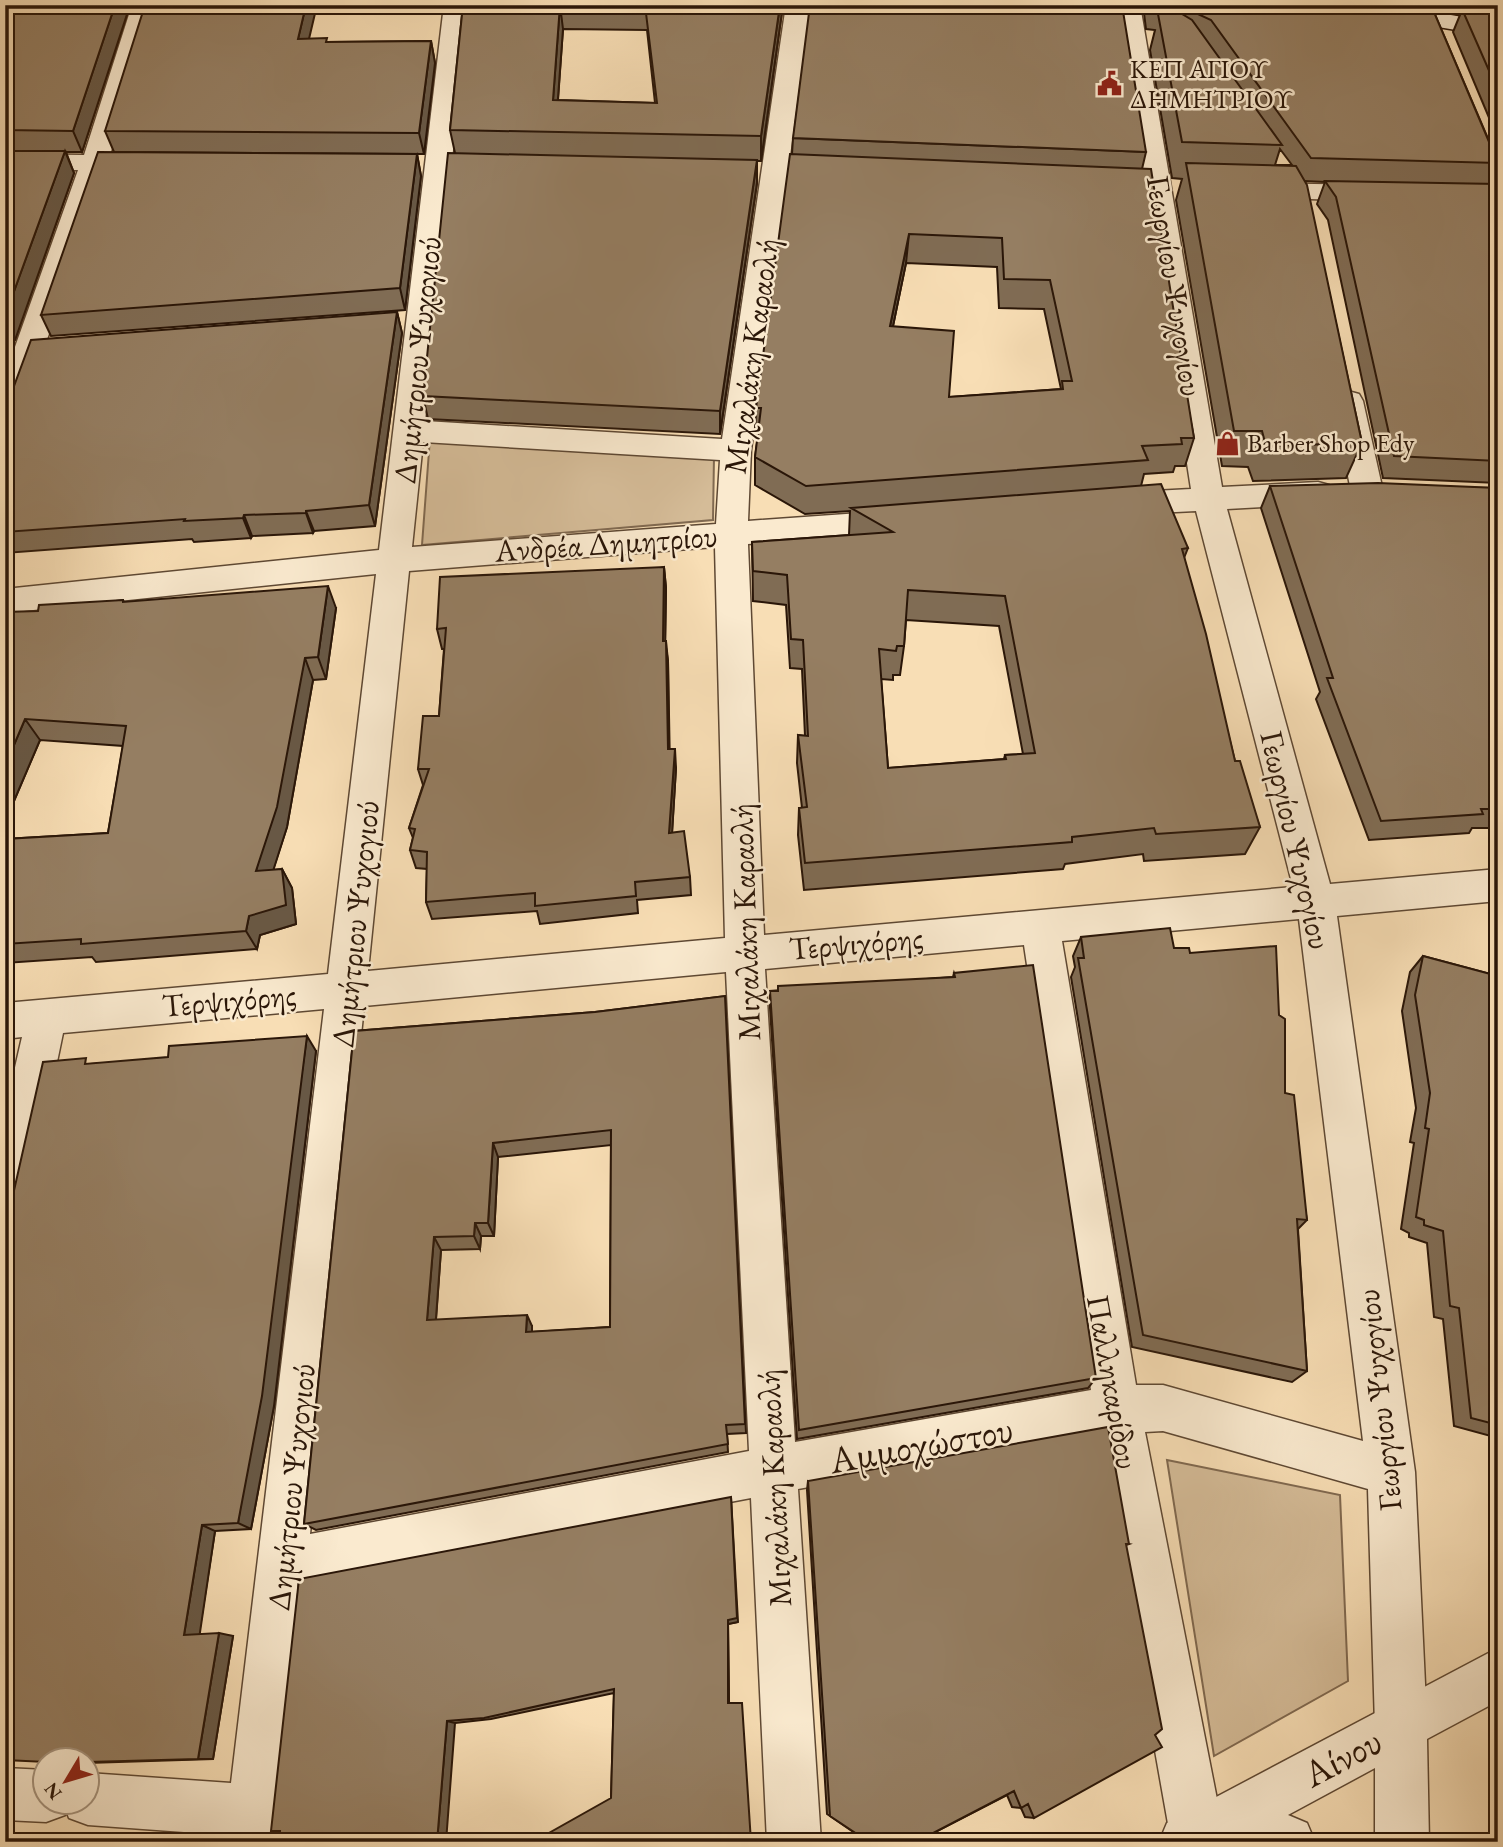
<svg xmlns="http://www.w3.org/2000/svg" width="1503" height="1847" font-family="'EB Garamond',serif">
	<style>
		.green { fill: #d5bc98; stroke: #806950; stroke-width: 2 }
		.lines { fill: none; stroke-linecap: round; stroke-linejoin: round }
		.minor-casing { stroke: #5e4833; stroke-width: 3 }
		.tertiary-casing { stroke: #5e4833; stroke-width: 3 }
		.secondary-casing { stroke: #2a1608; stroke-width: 3 }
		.minor { fill: #faeacf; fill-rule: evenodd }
		.tertiary { fill: #faeacf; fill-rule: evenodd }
		.secondary { fill: #faeacf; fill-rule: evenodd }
		.wall { fill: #806c54; stroke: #2a1608; stroke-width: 2; fill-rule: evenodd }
		.shaded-wall { fill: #685845; stroke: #2a1608; stroke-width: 2 }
		.building { fill: #957e62; stroke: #2a1608; stroke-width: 2; fill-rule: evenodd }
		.labels { text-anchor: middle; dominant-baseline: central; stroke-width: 5; stroke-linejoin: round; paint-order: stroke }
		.far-poi-label { font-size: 26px; fill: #2a1608; stroke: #faeacf; text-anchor: start }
		.street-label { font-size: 32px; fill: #2a1608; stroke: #faeacf }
		.near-street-label { font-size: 38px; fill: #2a1608; stroke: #faeacf }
	</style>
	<rect width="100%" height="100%" fill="#f8deb5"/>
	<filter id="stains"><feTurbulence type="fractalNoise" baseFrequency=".00286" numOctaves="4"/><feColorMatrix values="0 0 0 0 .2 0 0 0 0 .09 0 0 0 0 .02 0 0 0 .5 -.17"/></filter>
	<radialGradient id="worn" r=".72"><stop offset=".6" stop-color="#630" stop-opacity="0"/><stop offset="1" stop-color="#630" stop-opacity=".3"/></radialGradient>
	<path class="green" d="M430 438 714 456 713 520 422 545Z
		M1167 1460 1340 1495 1348 1681 1214 1756Z"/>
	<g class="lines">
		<defs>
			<path id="minor" d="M132 5H156L110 155 154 157 158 163 154 169 105 171 20 418 16 425 5 428V375L78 170H5V154L84 155Z
				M444 5H468L425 421 722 439 786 5H810L751 450 748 521 902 510 913 513 918 521 913 529 902 532 748 544 764 935 1293 887 1196 511 1116 515 1105 512 1100 504 1105 496 1116 493 1191 489 1116 5H1140L1222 487 1318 482 1329 485 1334 493 1329 501 1318 504 1227 509 1330 884 1498 869V901L1337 916 1415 1472 1427 1726 1419 1744 1401 1752 1383 1744 1375 1726 1368 1489 1163 1431 1145 1432 1224 1835 1221 1842H1173L1170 1835 1099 1435 798 1489 821 1842H767L751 1498 304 1583 278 1842H224L225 1835 88 1825 69 1818 66 1810 65 1815 46 1822 5 1820V1768L46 1770V1801H88V1773L231 1783 324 1009 63 1033 27 1207 20 1222 5 1228V1111L22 1037 5 1039V1003L328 974 376 574 5 613V589L379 550ZM423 442 720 460 716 524 412 547ZM715 547 725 938 368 971 409 571ZM1299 919 1363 1441 1163 1385H1136L1062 941ZM1024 945 1091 1390 795 1442 765 969ZM726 972 749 1451 310 1534 364 1006Z
				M1258 183 1373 185 1382 187 1386 193 1382 199 1373 201 1249 197 1245 191 1249 185Z
				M1348 391 1359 394 1363 401 1383 491 1378 499 1367 502 1356 499 1351 491 1333 401 1337 394Z"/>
			<path id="tertiary" d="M1498 1648V1701L1427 1739 1429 1842H1375V1768L1288 1815 1307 1823 1315 1842H1159L1167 1823Z"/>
			<path id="secondary" d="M1336 5H1392L1498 23V37L1348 12Z"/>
		</defs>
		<use href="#minor" class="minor-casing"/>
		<use href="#tertiary" class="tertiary-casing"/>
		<use href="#secondary" class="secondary-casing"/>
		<use href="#minor" class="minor"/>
		<use href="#tertiary" class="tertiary"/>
		<use href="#secondary" class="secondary"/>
	</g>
	<path class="wall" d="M5 5H130L82 152H66L74 173 15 340 5 342Z
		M463 5H783L761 161H757V183L720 434 428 419 423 396 455 153 450 130ZM563 29 647 30 655 103 558 100Z
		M1143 5H1498V139L1453 32 1460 15 1433 10 1498 162V165L1489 184H1498V483L1383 478 1328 220 1317 204 1325 182 1305 181 1362 443 1346 478 1253 481 1248 467 1222 466 1176 200 1182 179 1172 178 1150 50 1155 30 1146 29ZM1280 149 1292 165H1275Z
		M309 39 327 42 431 41 435 63 424 154 114 152 105 131Z
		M793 138 1146 152 1142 169 1194 438 1185 466H1175L1173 472 1144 474 1141 486 1188 548 1184 558 1235 761 1260 827 1245 854 1144 861 1143 854 1065 864 1063 869 804 890 798 835 799 808H802L797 763 798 735 805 736 802 669 790 668 786 605 753 601 752 542 849 535 850 511 805 514 755 485V457L758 436H755L756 408 792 154ZM906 263 997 267 999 308 1044 309 1061 389 949 397 893 326ZM906 620 999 626 1023 754 1005 755 1004 759 888 768 881 679 893 680V675H900L904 646Z
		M417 154 421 176 405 310 51 336 41 315Z
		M397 312 402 333 375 526 314 531 313 533 252 536 251 538 194 542 192 539 5 553V406Z
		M1270 486 1498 488V828H1472L1469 833 1369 840 1316 699 1320 692 1261 508Z
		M664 567 666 588 665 641 668 661 669 749 676 768 672 832 690 877 691 895 637 900 638 913 540 924 537 911 432 919 426 902 427 869 416 868 410 850 413 838 409 828 423 785 418 769 439 716 444 649H442L437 629Z
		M123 600 124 602 336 608 326 679 313 680 287 827 273 870 282 869 292 888 296 924 260 935 257 949 96 962 92 957 5 963V839L108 833 123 746 40 740 5 822 38 611Z
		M1081 937 1174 948 1190 953 1279 1015 1285 1093 1307 1220 1298 1229 1307 1371 1292 1382 1132 1347 1071 977 1075 967 1073 956Z
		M1423 956 1498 976V1438L1454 1426 1443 1319 1434 1317 1427 1243 1409 1237V1233L1401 1229 1414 1143 1410 1142 1416 1108 1402 1011 1410 972Z
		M954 973 1096 1378 1088 1388 797 1439 770 1008V991L953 977Z
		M725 996 746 1433 727 1434 728 1452 316 1530 304 1524 354 1031 595 1012ZM611 1145 610 1327 532 1332V1326L436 1320 441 1250 480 1249 481 1236H494L498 1157Z
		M316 1051 274 1406 251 1529 215 1531 199 1634 233 1636 213 1759 88 1763 91 1064Z
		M808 1481 1129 1544 1126 1545 1034 1818 1025 1817 1021 1808 1012 1807 1007 1795 916 1842H868L827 1814 807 1490Z
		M299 1579 738 1622 728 1624 729 1703 611 1798 614 1693 491 1719 455 1723 280 1831Z"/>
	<path class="shaded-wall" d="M115 5H130L82 152 73 131Z
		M306 5H317L304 60 298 39Z
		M560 5 563 29 556 125 553 100Z
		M780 5H783L761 161V136Z
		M431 41 435 63 424 154 419 133Z
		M65 151 74 173 15 340 5 342V316Z
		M417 154 421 176 405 310 400 288Z
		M757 160V183L720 434V411Z
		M909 234 906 263 887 355 890 326Z
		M397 312 402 333 375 526 369 505Z
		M306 511 314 531 313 533 306 513Z
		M244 515 252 536 251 538 243 518Z
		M664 567 666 588 665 661 663 641Z
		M328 586 336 608 326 679 318 657Z
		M666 641 668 661 670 768 668 749Z
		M305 658 313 680 287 827 267 890 256 871Z
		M25 719 40 740 5 822V766Z
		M675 749 676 768 671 851 669 833Z
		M282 869 292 888 296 924 260 935 257 949 246 931 249 916Z
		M307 1036 316 1051 274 1406 251 1529 238 1523Z
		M5 1079 9 1082 5 1098Z
		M493 1143 498 1157 494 1236 488 1223Z
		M475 1223 481 1236 480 1249 474 1236Z
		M434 1237 441 1250 435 1331 427 1320Z
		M527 1315 532 1326V1343L526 1332Z
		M731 1497 738 1622 728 1624 729 1705 728 1620Z
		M202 1525 215 1531 199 1639 184 1635Z
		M219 1633 233 1636 213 1759H198Z
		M447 1721 455 1723 446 1842H437Z"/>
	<path class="building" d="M5 5H115L73 131 5 130Z
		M145 5H306L298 39 327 38 326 42 431 41 419 133 105 131Z
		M463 5H560L553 100 657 103 645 5H780L761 136 450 130Z
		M810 5H1122L1146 152 793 138Z
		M1151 5H1431L1498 163 1311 158 1211 20 1185 8 1151 7Z
		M1462 9 1498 15V91Z
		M1158 14H1182L1192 20 1282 145 1182 142Z
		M5 151H65L5 316Z
		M98 152 417 154 400 288 41 315Z
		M448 153 757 160 720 411 423 396Z
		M790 154 1151 169 1194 438H1181L1182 444 1142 446 1148 460 806 486 755 457 761 408H756ZM909 234 1002 238 1004 279 1050 280 1072 381H1062L1063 389 949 397 954 331 890 326Z
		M1186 163 1296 166 1307 185 1362 443 1266 446 1262 431H1234Z
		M1325 181 1498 184V461L1394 456 1336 197Z
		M397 312 369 505 306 511V513L244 515 243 518 184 521 185 519 5 532V406L7 405 31 340Z
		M1378 483 1498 488V809H1481L1483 814 1381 821 1327 678H1333L1270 486Z
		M1161 484 1188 548 1182 549 1206 634 1235 761H1240L1260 827 1156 834 1154 828 1072 837V842L805 863 799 808 807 807 798 735 808 736 803 640 791 639 787 575 753 571 752 542 893 532 851 508ZM908 590 1005 596 1035 753 1005 755 1006 759 888 768 879 649 896 651 897 646H904Z
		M664 567 663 641H666L668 749H675L669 833 684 831 690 877 635 882 636 896 535 906V893L426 902 427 852 410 850 415 829 409 828 429 769H418L423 716H439L446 628 437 629 440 577Z
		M328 586 318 657 305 658 277 807 256 871 282 869 286 905 249 916 246 931 81 944V939L5 944V839L108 833 126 726 25 719 5 766V612L38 611 39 605 123 600V602Z
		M1170 928 1174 948H1189L1190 953 1276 946 1279 1015 1285 1019V1093L1294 1095 1307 1220 1297 1219 1307 1371 1143 1335 1078 958H1084L1081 937Z
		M1423 956 1498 976V1425L1471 1418 1459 1308 1450 1306 1443 1231 1424 1225V1220L1416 1217 1429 1129 1425 1128 1430 1093 1415 995Z
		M1033 965 1096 1378 799 1430 770 991H778V986L955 977 954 973Z
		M725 996 745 1424 726 1425 728 1444 304 1524 354 1031 595 1012ZM611 1130 610 1327 526 1332 527 1315 427 1320 434 1237 474 1236 475 1223H488L493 1143Z
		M307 1036 262 1396 238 1523 202 1525 184 1635 219 1633 198 1759 88 1762V1760H46V1762L5 1760V1211L13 1195 43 1062 86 1058 85 1064 168 1057 169 1046Z
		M1108 1427 1129 1544H1126L1162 1729 1155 1735 1162 1747 1034 1818 1028 1804 1021 1808 1014 1791 916 1842H869L830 1816 808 1481Z
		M731 1497 737 1618 728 1620V1703H742L751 1842H533L611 1798 614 1689 484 1718 447 1721 437 1842H279L280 1831H271L299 1579Z"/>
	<defs>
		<symbol id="civic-bare" viewBox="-9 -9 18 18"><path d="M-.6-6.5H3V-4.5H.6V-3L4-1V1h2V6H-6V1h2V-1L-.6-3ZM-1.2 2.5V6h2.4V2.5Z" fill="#8f2418" stroke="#faeacf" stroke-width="2.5" paint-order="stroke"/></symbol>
		<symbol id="shop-bare" viewBox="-9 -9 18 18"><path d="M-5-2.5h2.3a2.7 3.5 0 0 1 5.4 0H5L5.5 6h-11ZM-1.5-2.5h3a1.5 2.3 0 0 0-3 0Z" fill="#8f2418" stroke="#faeacf" stroke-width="2.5" paint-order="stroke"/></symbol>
	</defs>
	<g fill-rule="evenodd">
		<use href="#civic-bare" x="1092" y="66" width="35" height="35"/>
		<use href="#shop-bare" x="1210" y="426" width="35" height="35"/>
	</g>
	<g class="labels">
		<g class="far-poi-label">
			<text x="1130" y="69">ΚΕΠ ΑΓΙΟΥ<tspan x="1130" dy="30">ΔΗΜΗΤΡΙΟΥ</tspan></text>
			<text x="1247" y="443">Barber Shop Edy</text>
		</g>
		<g class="street-label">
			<text transform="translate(1175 286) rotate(81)">Γεωργίου Ψυχογίου</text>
			<text transform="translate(751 356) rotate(-82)">Μιχαλάκη Καραολή</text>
			<text transform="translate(417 360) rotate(-84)">Δημήτριου Ψυχογιού</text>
			<text transform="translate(606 543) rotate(-4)">Ανδρέα Δημητρίου</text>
			<text transform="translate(1296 840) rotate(77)">Γεωργίου Ψυχογίου</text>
			<text transform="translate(745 922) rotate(-92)">Μιχαλάκη Καραολή</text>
			<text transform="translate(355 924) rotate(-84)">Δημήτριου Ψυχογιού</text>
			<text transform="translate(856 943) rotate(-5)">Τερψιχόρης</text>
			<text transform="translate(229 1000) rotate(-5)">Τερψιχόρης</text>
			<text transform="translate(1113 1382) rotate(80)">Παλληκαρίδου</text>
			<text transform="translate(1379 1400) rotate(-96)">Γεωργίου Ψυχογίου</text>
			<text transform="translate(291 1487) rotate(-84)">Δημήτριου Ψυχογιού</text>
			<text transform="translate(774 1488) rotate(-93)">Μιχαλάκη Καραολή</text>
		</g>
		<g class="near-street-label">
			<text transform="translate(921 1444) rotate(-10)">Αμμοχώστου</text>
			<text transform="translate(1342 1757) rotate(-28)">Αίνου</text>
		</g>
	</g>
	<rect width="1503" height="1847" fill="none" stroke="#f8deb5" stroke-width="28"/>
	<rect x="7" y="7" width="1489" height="1833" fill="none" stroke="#2a1608" stroke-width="3.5"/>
	<rect x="14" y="14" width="1475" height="1819" fill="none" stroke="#2a1608" stroke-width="2"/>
	<g transform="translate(66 1781) rotate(232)"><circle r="33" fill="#faeacf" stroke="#a7957f" stroke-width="2"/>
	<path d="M0-5L12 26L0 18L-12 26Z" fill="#8f2418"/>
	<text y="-10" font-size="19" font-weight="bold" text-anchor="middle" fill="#2a1608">N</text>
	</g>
	<rect width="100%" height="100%" filter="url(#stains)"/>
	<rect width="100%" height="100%" fill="url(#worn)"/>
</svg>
